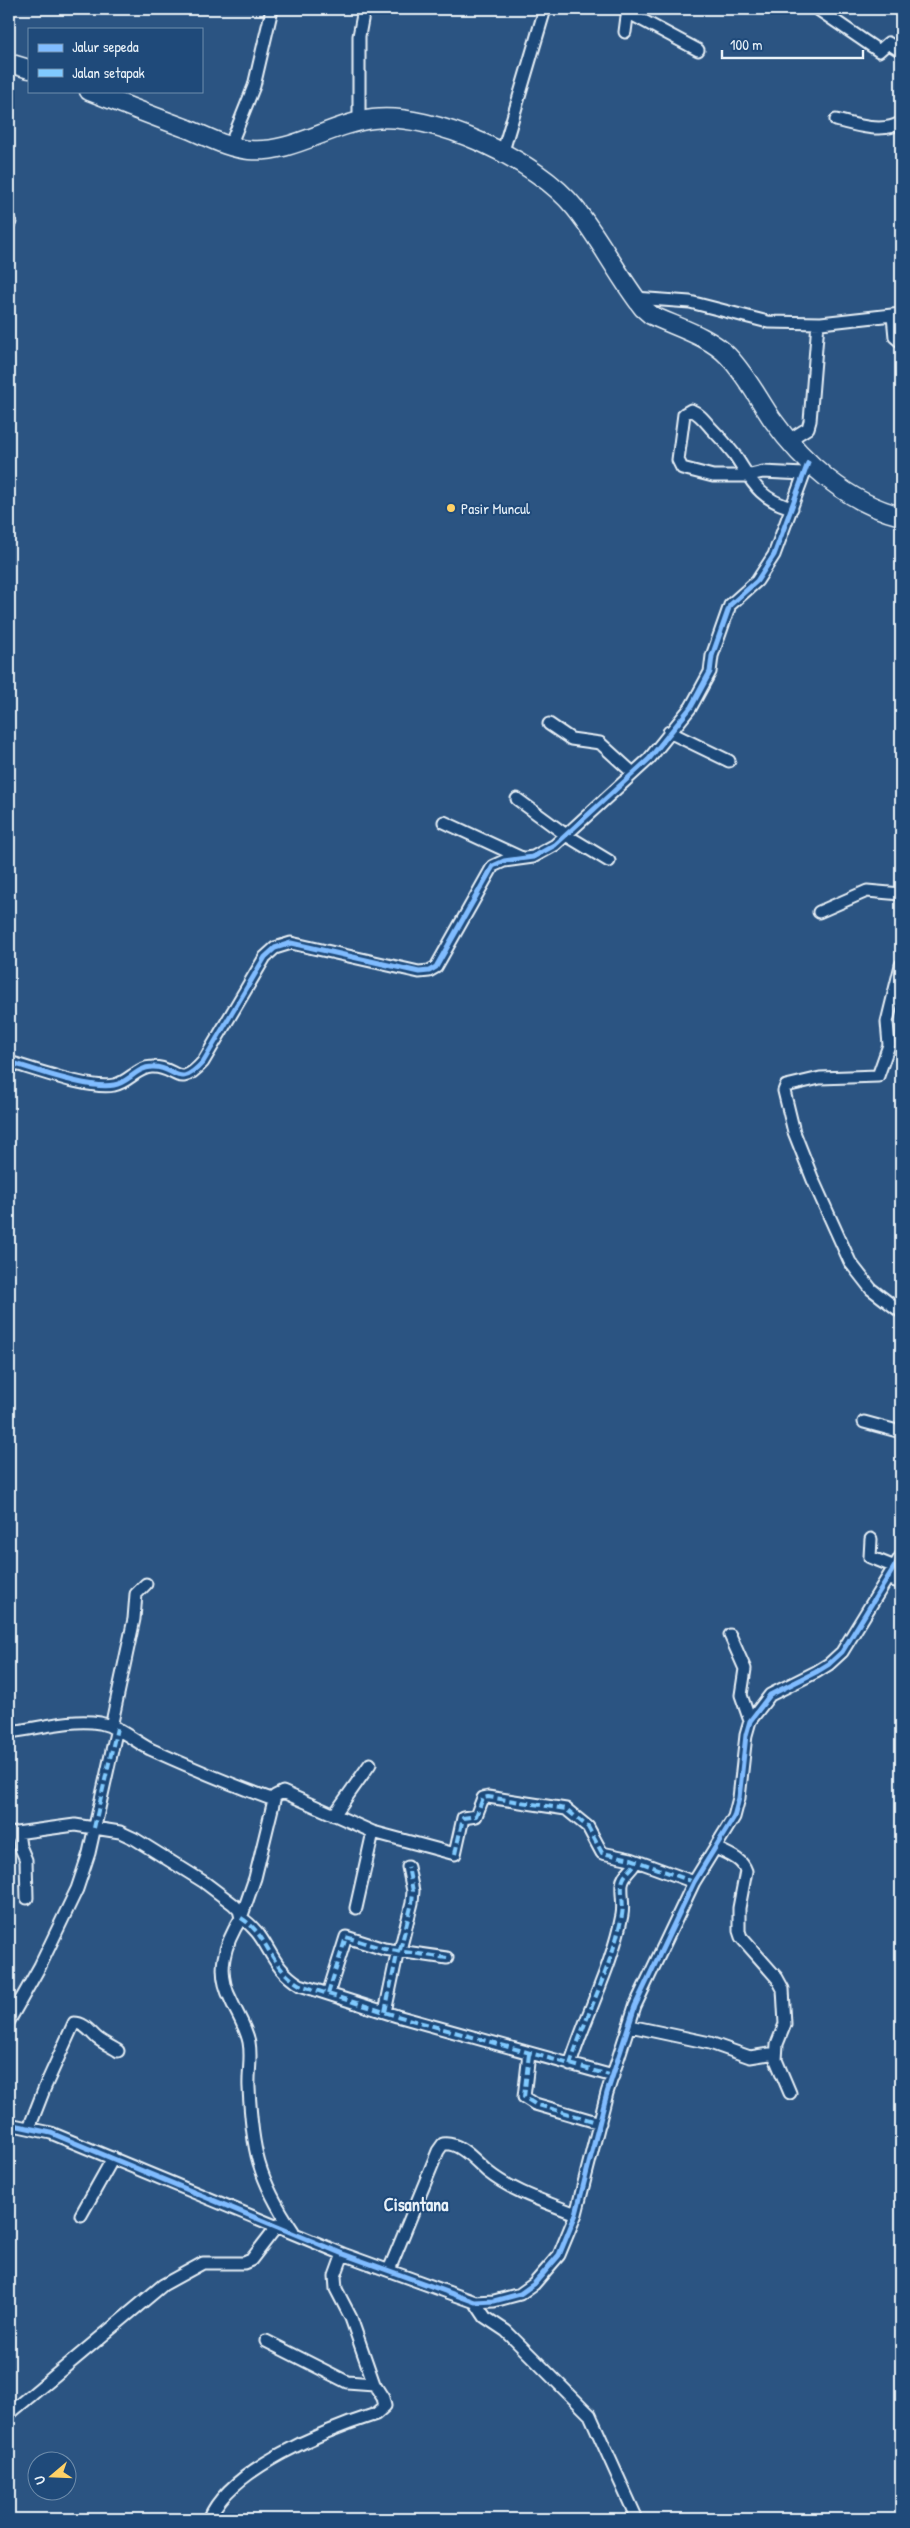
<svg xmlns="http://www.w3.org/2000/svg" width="910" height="2528" font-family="'Patrick Hand',sans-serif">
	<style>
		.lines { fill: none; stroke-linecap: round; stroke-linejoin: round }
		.minor-casing { stroke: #e8f1f8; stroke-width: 15 }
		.highway-casing { stroke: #e8f1f8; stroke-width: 21 }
		.minor { stroke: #1f4a7a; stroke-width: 11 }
		.highway { stroke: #1f4a7a; stroke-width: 18 }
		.quiet { stroke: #80caff; stroke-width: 4; stroke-dasharray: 8 4; stroke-linecap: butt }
		.cycleway-casing { stroke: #1f4a7a; stroke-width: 8 }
		.cycleway { stroke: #80bcff; stroke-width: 5 }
		.poi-dot { fill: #ffd166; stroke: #1f4a7a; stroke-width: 2 }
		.labels { text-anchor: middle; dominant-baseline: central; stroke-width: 4; stroke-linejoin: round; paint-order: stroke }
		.poi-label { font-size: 15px; fill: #e8f1f8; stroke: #1f4a7a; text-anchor: start }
		.quarter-label { font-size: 18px; font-weight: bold; fill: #e8f1f8; stroke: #1f4a7a }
	</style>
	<rect width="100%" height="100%" fill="#2b5482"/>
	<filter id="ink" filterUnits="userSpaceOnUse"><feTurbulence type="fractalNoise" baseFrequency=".02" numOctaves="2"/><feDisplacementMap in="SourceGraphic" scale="10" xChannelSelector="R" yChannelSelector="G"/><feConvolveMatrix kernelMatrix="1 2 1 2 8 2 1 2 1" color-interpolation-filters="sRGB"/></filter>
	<g filter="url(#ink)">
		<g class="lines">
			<defs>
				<path id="minor" d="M819 10 879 51 888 43 901 51
					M627 12 698 50
					M625 32 628 9
					M836 120C854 125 885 134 901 122
					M359 122V36L364 9
					M230 146 254 86 272 9
					M503 151 545 9
					M9 222H10
					M635 298 690 302 768 322 821 323 901 314
					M893 316 895 337 901 342
					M789 440 808 428 810 421 818 323
					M792 508C758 499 752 481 734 454 727 445 719 436 711 428 705 421 699 413 691 410L684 414 678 460 682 468 713 476H746L763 472 804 474
					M549 724 571 739 600 743 633 773
					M669 732 729 761
					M517 799 566 835 609 861
					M444 822 522 858
					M819 912 867 891 901 894
					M901 965 887 1022 889 1045 878 1076 820 1078 786 1086 784 1091 794 1132 813 1180 850 1262 871 1289 901 1312
					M9 1062C34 1069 90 1090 114 1085 128 1083 137 1067 152 1067 177 1066 177 1091 203 1062L265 957 275 948 291 943 419 972 429 971 436 967 493 866 504 861 533 857 555 845 649 759 691 707 710 672 712 656 730 605 757 581 774 555 808 463
					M864 1422 901 1432
					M871 1539 870 1557 895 1567
					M888 1578 901 1583
					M730 1635 745 1669 741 1695 750 1721
					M111 1727 134 1619 136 1594 146 1584
					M9 1732C38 1729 70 1718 100 1723 119 1727 133 1740 150 1749 190 1767 232 1785 274 1800
					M334 1815 370 1764
					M373 1832 283 1792 275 1796 255 1878 241 1918C270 1936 267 1965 300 1985L397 2016 613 2076
					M18 1833 20 1846 26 1860 27 1898
					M9 1834 75 1825 120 1832 135 1839 204 1882 233 1904 239 1910 241 1918C224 1945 216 1971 231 2000 237 2014 246 2027 249 2042 252 2058 248 2073 249 2088 252 2150 258 2179 293 2231
					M716 1848C727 1854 742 1858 746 1871L739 1908V1931L741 1937 777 1978 783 1989 785 2024 777 2044 776 2060 790 2093
					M356 1908 373 1832 455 1854 463 1818 476 1816 483 1798 488 1797 566 1809 588 1827 602 1853 631 1859 694 1882
					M400 1950 412 1903 413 1891 408 1867
					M328 1994 346 1937 384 1949 447 1958
					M385 2012 398 1950
					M9 2021 40 1966 77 1889 89 1853 117 1728
					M630 2026 710 2043 750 2057 776 2053
					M529 2054 524 2097 535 2104 600 2123
					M570 2065C586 2014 612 1967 622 1915 624 1904 621 1894 622 1884 623 1873 633 1870 636 1861
					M9 2124 51 2133 343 2254 475 2302 494 2301 520 2294 534 2284 559 2255 576 2214 607 2093 635 2006 694 1882 734 1817 739 1798 746 1735 750 1721 770 1695 816 1672 829 1664 842 1652 901 1556
					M29 2128 45 2087 74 2023C85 2023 90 2032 97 2038 103 2043 112 2047 118 2051
					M81 2215 113 2158
					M389 2270 438 2151 443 2144C461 2142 475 2161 488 2172 513 2192 546 2202 576 2214
					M475 2302 485 2317 506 2331 590 2415 637 2519
					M266 2341 347 2382 374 2384
					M9 2414 163 2285 203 2263H244L251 2260 278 2225
					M209 2519C230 2468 326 2430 376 2414L385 2406 383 2398 374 2384 351 2318 336 2289 335 2276 343 2254"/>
				<path id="highway" d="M9 63 29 69
					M89 91C122 104 155 117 188 129 208 137 227 148 249 150 292 154 330 124 373 119 434 112 537 160 575 208 600 239 618 276 643 308L651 315C676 327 709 336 728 356 746 375 758 398 772 419 803 463 848 503 901 516"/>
			</defs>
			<use href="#minor" class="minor-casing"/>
			<use href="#highway" class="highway-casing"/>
			<use href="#minor" class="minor"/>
			<use href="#highway" class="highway"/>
			<path class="quiet" d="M94 1828 117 1728
				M455 1854 463 1818 476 1816 483 1798 488 1797 566 1809 588 1827 602 1853 631 1859 694 1882
				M241 1918C270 1936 267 1965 300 1985L397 2016 613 2076
				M400 1950 412 1903 413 1891 408 1867
				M328 1994 346 1937 384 1949 447 1958
				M385 2012 398 1950
				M529 2054 524 2097 535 2104 600 2123
				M570 2065C586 2014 612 1967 622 1915 624 1904 621 1894 622 1884 623 1873 633 1870 636 1861"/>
			<defs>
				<path id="cycleway" d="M9 1062C34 1069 90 1090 114 1085 128 1083 137 1067 152 1067 177 1066 177 1091 203 1062L265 957 275 948 291 943 419 972 429 971 436 967 493 866 504 861 533 857 555 845 649 759 691 707 710 672 712 656 730 605 757 581 774 555 808 463
					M9 2124 51 2133 343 2254 475 2302 494 2301 520 2294 534 2284 559 2255 576 2214 607 2093 635 2006 694 1882 734 1817 739 1798 746 1735 750 1721 770 1695 816 1672 829 1664 842 1652 901 1556"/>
			</defs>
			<use href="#cycleway" class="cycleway-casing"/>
			<use href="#cycleway" class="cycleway"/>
		</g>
	</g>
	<circle class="poi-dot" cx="451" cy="508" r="5"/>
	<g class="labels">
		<g class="poi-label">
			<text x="461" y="508">Pasir Muncul</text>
		</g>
		<g class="quarter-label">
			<text x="416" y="2204">Cisantana</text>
		</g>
	</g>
	<rect width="910" height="2528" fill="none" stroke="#1f4a7a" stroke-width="30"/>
	<rect x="15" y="15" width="880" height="2498" fill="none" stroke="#e8f1f8" stroke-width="2" filter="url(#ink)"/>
	<rect x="28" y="28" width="175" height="65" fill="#1f4a7a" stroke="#6f8dac"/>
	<rect x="38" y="44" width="25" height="8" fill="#80bcff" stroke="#6f8dac"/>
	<text x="72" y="52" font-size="15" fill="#e8f1f8">Jalur sepeda</text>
	<rect x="38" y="69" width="25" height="8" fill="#80caff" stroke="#6f8dac"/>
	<text x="72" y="78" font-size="15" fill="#e8f1f8">Jalan setapak</text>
	<g transform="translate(52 2476) rotate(251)"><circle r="24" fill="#1f4a7a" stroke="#6f8dac"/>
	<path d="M0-4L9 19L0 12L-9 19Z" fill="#ffd166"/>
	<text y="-8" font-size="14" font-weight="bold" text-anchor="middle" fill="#e8f1f8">U</text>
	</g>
	<path d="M722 50v8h141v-8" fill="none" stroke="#e8f1f8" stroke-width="2.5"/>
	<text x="730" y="50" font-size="15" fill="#e8f1f8" stroke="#1f4a7a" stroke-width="4" paint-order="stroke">100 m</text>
</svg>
